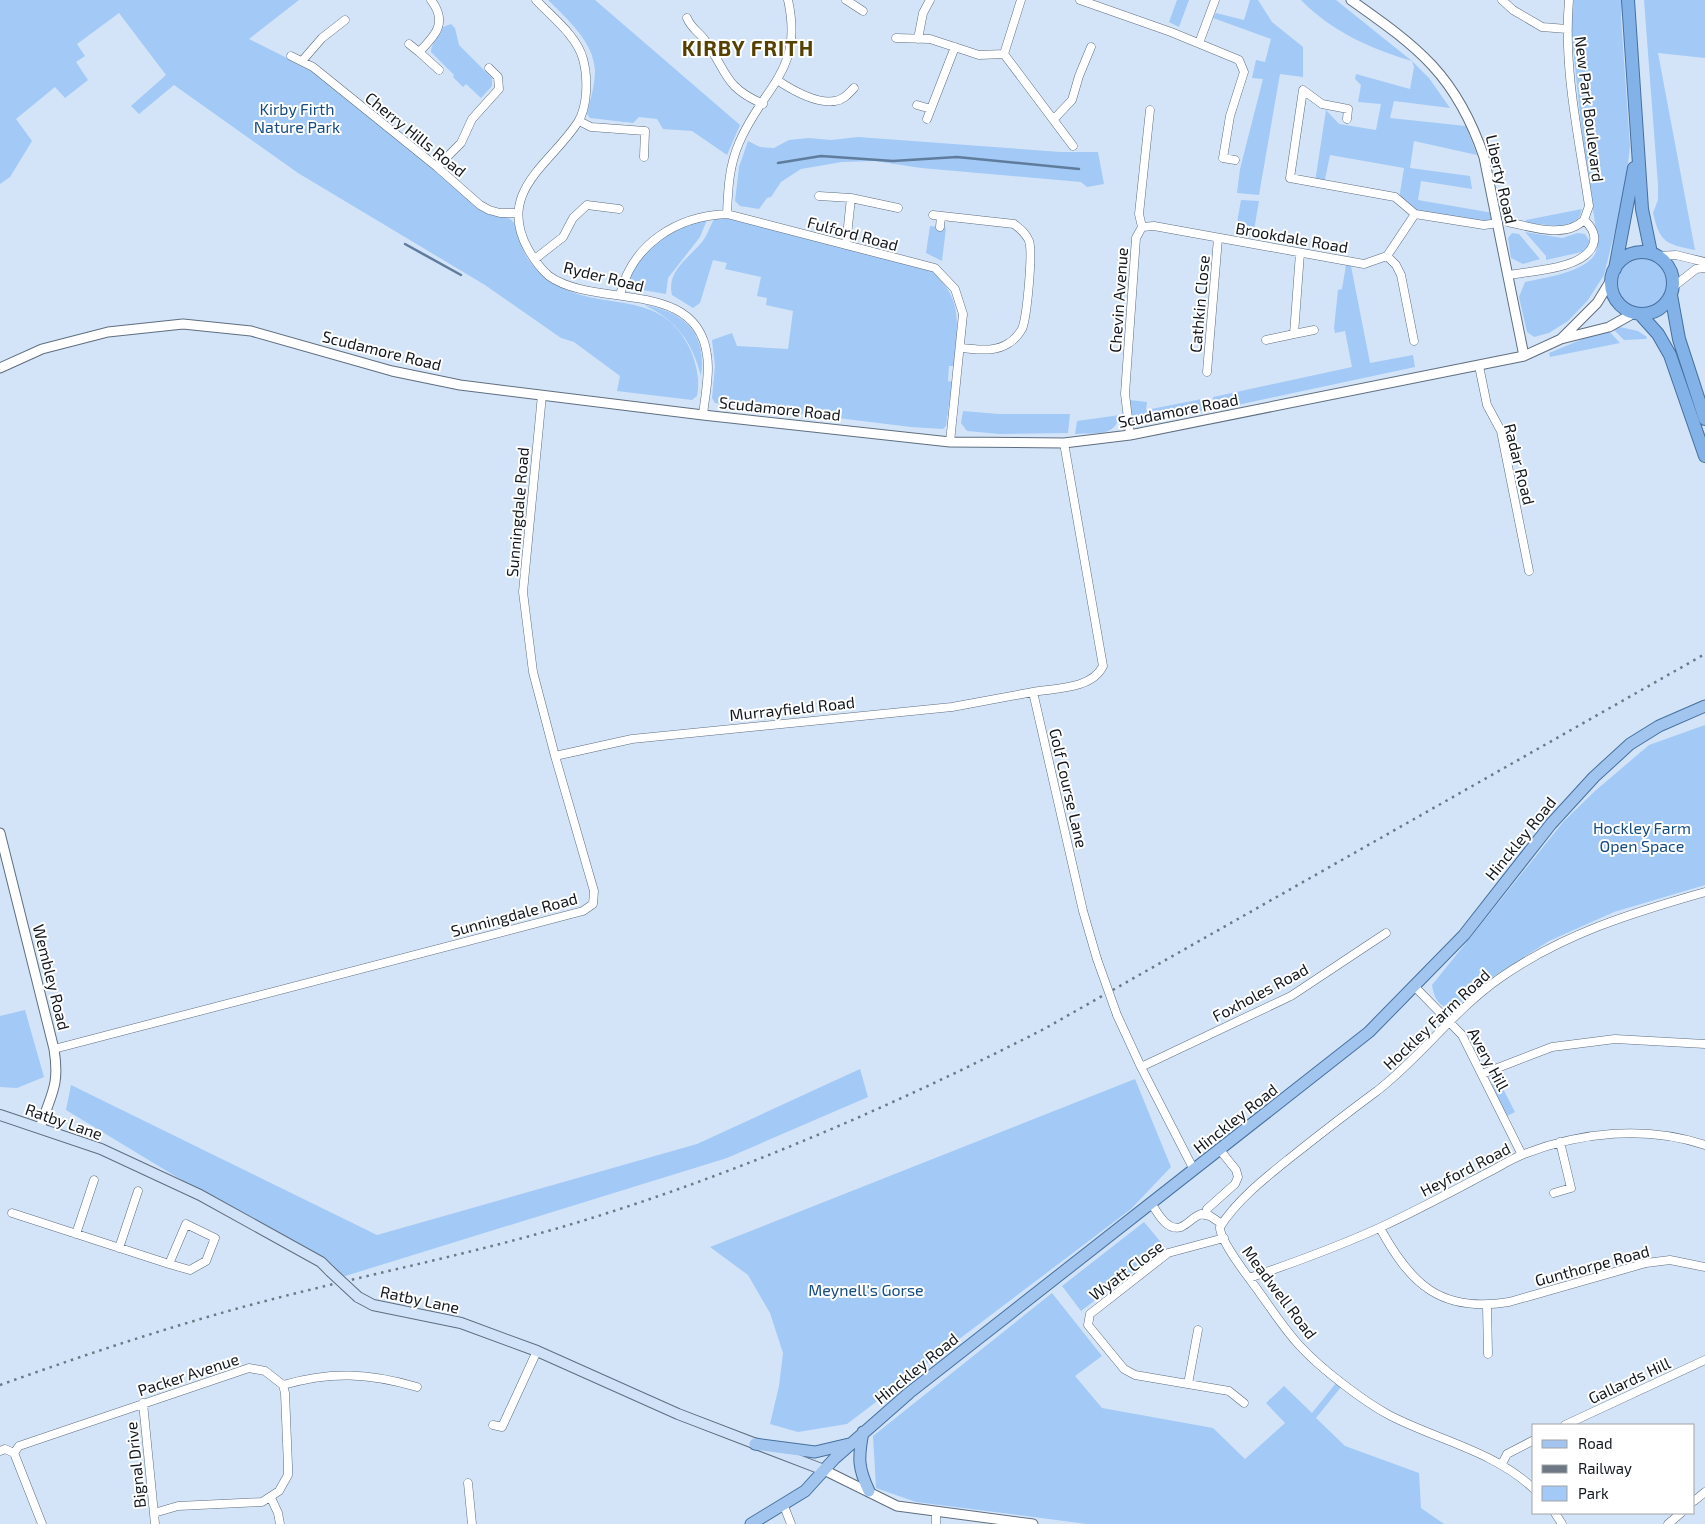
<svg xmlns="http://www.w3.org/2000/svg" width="1705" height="1524" font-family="'Exo 2',sans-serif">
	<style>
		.green { fill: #a3c9f6 }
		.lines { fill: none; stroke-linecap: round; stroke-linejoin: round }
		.stream { stroke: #5f7c9d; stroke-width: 2.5 }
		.minor-casing { stroke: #5f6e7f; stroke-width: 9 }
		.tertiary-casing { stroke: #5f6e7f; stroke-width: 11 }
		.secondary-casing { stroke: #5f6e7f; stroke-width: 12 }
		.primary-casing { stroke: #46709e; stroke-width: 13 }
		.trunk-casing { stroke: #46709e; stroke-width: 14 }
		.minor { stroke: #fff; stroke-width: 8 }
		.tertiary { stroke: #fff; stroke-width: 9 }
		.secondary { stroke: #d0e2f7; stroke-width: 10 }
		.primary { stroke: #a1c5ee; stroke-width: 11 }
		.trunk { stroke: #82b2e8; stroke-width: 12 }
		.rail { stroke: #6d7884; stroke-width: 2.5; stroke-dasharray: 2.5 5; stroke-linecap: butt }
		.minor-bridge-casing { stroke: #5f6e7f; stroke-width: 9; stroke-linecap: butt }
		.secondary-bridge-casing { stroke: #5f6e7f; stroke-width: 12; stroke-linecap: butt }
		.minor-bridge { stroke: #fff; stroke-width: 8 }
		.secondary-bridge { stroke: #d0e2f7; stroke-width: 10 }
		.labels { text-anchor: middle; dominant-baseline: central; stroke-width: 4; stroke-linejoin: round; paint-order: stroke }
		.park-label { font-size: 16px; fill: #154c82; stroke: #fff }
		.street-label { font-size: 16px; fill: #12181e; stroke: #fff }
		.district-label { font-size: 21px; font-weight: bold; letter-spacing: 1px; fill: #564000; stroke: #fff }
	</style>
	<rect width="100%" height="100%" fill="#d3e4f8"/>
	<path class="green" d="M0 0H299L249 39 311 70 344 95 485 213C492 216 504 215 510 219 519 225 520 244 525 254 531 266 543 276 554 283 600 314 662 285 691 351 697 366 700 381 697 396L692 400 617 391 620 376 574 342 561 338 485 285 298 173 174 85 139 114 131 106 166 75 119 13 77 44 85 56 76 62 88 80 65 98 55 87 16 119 32 141 10 177 0 184Z
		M548 0H595L740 125 727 155 692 131 663 129 657 119 639 117 633 123 590 118 587 114C590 100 595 86 595 71 594 42 567 19 548 0Z
		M1177 0H1189L1179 27 1169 22Z
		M1250 0H1258L1272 22 1303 47V77L1280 74 1259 195 1237 193 1240 169 1263 79 1252 78 1256 60 1265 62 1271 39 1213 18 1216 13 1244 20Z
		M1301 0H1336L1412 61 1429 78 1450 108 1394 101 1390 118 1466 126 1477 155 1414 141 1410 168 1470 176 1472 189 1421 181 1418 200 1493 213 1498 223 1415 214 1399 199 1404 168 1330 155 1324 184 1315 182 1326 110 1339 124 1376 130 1381 104 1358 102 1361 85 1355 79 1356 74 1410 89 1414 67 1412 61C1371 49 1331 31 1301 0Z
		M1574 0H1622L1621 18 1630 146 1625 191 1604 275 1588 300 1568 321 1549 333 1534 337 1527 332 1519 297 1525 282C1543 278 1588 272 1596 252 1597 248 1597 241 1597 237L1582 134 1571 28Z
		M1644 0H1705V58L1658 53 1695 250C1666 244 1660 243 1653 213L1658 200V185Z
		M451 24 455 28 459 45 492 78V86L481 98 466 84 463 87 453 77 454 75 431 52C431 42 441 37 443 27Z
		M858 137 1061 152H1098L1104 184 1087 187 1081 182 921 168 875 161 842 162 801 169 781 182 771 197 767 198 759 209 740 206 735 201 739 167 748 141 760 147 774 148 789 140 809 138 831 140Z
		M1241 200 1259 201 1253 236 1235 234Z
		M1582 209 1580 216 1569 227 1526 223V220Z
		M709 215 700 237 668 278 666 294 625 287 634 261 661 234Z
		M715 218 734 219 929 269C965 298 957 325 954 366H949L948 381 952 382 946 426 943 429 911 427 715 403 712 398 715 366 712 340 732 333 737 346 788 349 793 311 766 305 767 298 757 296 761 277 725 269 727 263 713 260 700 303 693 308 672 295C666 271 689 258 702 242 708 235 710 225 715 218Z
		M930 226 946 228 942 261 926 253Z
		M1525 232 1562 238 1578 233 1585 234 1590 242 1586 251 1546 260V256Z
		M1512 233 1519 234 1540 259 1523 264 1511 258 1508 238Z
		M1618 283a25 25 0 1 1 50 0a25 25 0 1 1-50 0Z
		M1346 265 1351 266 1370 363 1413 355 1415 367 1214 410 1213 397 1352 367 1345 331 1335 333 1334 328 1338 290 1342 289Z
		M644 305C685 312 707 333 701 376 692 342 677 320 644 305Z
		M1620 327 1638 331 1647 337 1646 339 1624 340 1612 328Z
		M1607 329 1620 343 1550 357 1549 353Z
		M1207 398 1208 410 1140 424 1133 422 1129 417 1130 400 1147 402 1146 410Z
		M963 411 999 414H1070L1068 433 1000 434 967 431 961 423Z
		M1120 415C1115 438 1095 432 1075 434L1077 421Z
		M1705 725V885L1614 912 1549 941 1485 982 1455 1008C1440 1010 1434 998 1432 985L1564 821 1595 791 1649 745Z
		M25 1010 44 1077 17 1088 0 1087V1016Z
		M860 1069 868 1097 727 1158 342 1277 66 1110 71 1085 377 1235 697 1144Z
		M1495 1073 1515 1112 1507 1116 1492 1085Z
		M1135 1079 1171 1167 1131 1209 847 1424 798 1432 770 1424 779 1386 783 1353 770 1313 748 1275 710 1247Z
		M1144 1222 1165 1247 1081 1311 1062 1286Z
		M1052 1293 1102 1356 1075 1376 1102 1408 1213 1428 1245 1459 1285 1423 1266 1403 1284 1386 1312 1413 1336 1383 1341 1387 1316 1418 1345 1446 1419 1473 1421 1508 1444 1524H1087L916 1502 876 1488 873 1436Z"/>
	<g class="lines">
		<path class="stream" d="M778 163 821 156 893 161 957 157 1079 169
			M405 244 461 275"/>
		<defs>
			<path id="minor" d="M431 0C448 22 436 35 419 52L439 70
				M536 0C552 17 577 36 583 59 588 77 588 106 578 122 551 164 496 191 528 249 533 258 541 269 549 276 595 309 697 278 707 355 710 374 705 396 703 415
				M846 0 863 11
				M1021 0 1004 54 1073 146
				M1080 0 1171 32 1239 60 1244 72 1230 116 1223 158 1235 160
				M1502 0 1513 10 1542 27 1567 29
				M687 18C692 30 700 32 706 42 728 73 724 87 763 104
				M896 38 930 39 979 55 1004 54
				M918 39 923 13 930 0
				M1199 43 1215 0
				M409 44 419 52
				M291 56 313 67 437 167 480 205 489 210 500 213H518
				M302 61 322 38 345 20
				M777 80C792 90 817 104 835 101 844 100 849 93 854 88
				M917 105 931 109
				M927 119 955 47
				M1054 119 1072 100 1079 76 1091 47
				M1347 119 1348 109 1322 104 1303 90 1290 178 1395 197 1415 214 1484 225 1498 223
				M579 121 591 127 645 131 644 157
				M437 167 461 143 472 119 499 89 498 77 489 68
				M819 196 851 198 898 208
				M727 214C728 189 729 166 739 143 763 86 804 72 788 0
				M933 215 1014 224C1020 229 1026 233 1029 241 1033 252 1027 317 1022 329 1019 334 1014 340 1009 343 994 353 977 349 960 348
				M1508 222C1531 227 1565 239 1584 220
				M940 227 941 216
				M1142 227 1154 226 1364 264 1387 256 1415 214
				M846 245 851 198
				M1387 256 1396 265 1401 275 1414 341
				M1658 256 1676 255 1705 262
				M535 259 563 237 573 218 587 205 619 209
				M1508 275C1531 271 1584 269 1593 245 1597 235 1591 226 1584 220L1589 206C1579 138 1563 68 1569 0
				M1673 287 1696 269 1705 268
				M620 295C632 244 677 216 727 214L935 268 955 289 963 314 950 442
				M1294 334 1314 330
				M1266 340 1294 334 1300 253
				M1479 366 1487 405 1501 431 1529 571
				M1207 372 1218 238
				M1130 435 1125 394 1136 238 1142 227 1139 214 1150 110
				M1064 443 1103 666C1092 689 1056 688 1033 692L1083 911 1097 959
				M555 756 632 739 952 707 1033 692
				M1415 987 1462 1035 1522 1155
				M1117 1015 1141 1067 1194 1170
				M54 1049 583 911 593 904 594 891 555 756 533 672 523 592 542 395
				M1141 1067 1291 996 1386 933
				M1482 1074 1552 1047 1615 1039 1705 1044
				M1554 1193 1571 1188 1560 1142
				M1151 1203C1157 1212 1167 1232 1181 1227 1188 1224 1193 1217 1201 1214L1210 1216 1222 1224
				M12 1213 169 1264 186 1224 215 1238 206 1261 190 1270 169 1264
				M1206 1214 1207 1209 1235 1184 1238 1177 1236 1170 1220 1150
				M1380 1228C1411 1285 1441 1313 1509 1302L1646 1263 1670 1260 1705 1267
				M76 1234 94 1180
				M1224 1238 1168 1253 1090 1314 1088 1325 1124 1369 1135 1375 1229 1391 1244 1403
				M119 1248 138 1191
				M1249 1278C1293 1263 1337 1247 1379 1228 1416 1211 1451 1192 1487 1173 1499 1167 1511 1159 1524 1154 1581 1132 1646 1125 1705 1145
				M1487 1306 1488 1354
				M1188 1384 1198 1330
				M143 1403 155 1524
				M493 1425 502 1427 537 1351
				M1565 1425 1705 1360
				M0 1451 5 1449 14 1453 19 1446 249 1368 265 1371 283 1385C331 1371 369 1373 417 1387
				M14 1453 42 1524
				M1502 1464 1507 1454 1534 1440
				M468 1483 472 1524
				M1534 1489C1494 1451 1437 1440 1389 1415 1363 1401 1320 1368 1300 1346 1283 1328 1269 1305 1254 1285 1246 1274 1219 1239 1220 1227 1237 1200 1265 1178 1290 1158 1319 1135 1347 1113 1377 1091 1421 1057 1454 1010 1500 978 1563 934 1631 913 1705 892
				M271 1498 278 1513 280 1524
				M1694 1501 1705 1492
				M784 1506 791 1524
				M154 1513 178 1506 262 1502 279 1491 288 1475V1466L285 1393 283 1385
				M1555 1513 1562 1524
				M936 1524V1511
				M1668 1524 1681 1513"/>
			<path id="tertiary" d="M1351 0C1419 48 1456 75 1484 157L1524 356
				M1561 339 1597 303 1611 280
				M0 368 42 349 108 332 183 324 251 331 392 371 460 385 703 415 950 442 1064 443 1130 435 1524 356 1561 339 1609 327 1634 313
				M0 833 54 1049C60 1087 51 1093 40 1128
				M824 1470 897 1506 1033 1524"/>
			<path id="secondary" d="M0 1115 101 1149 200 1195 321 1262 330 1271
				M358 1297 373 1305 461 1323 537 1351 678 1414 824 1470"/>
			<path id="primary" d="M863 1432C858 1458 858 1468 869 1491
				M755 1444 815 1452 849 1444
				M751 1524 805 1491 835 1458 909 1393 1369 1032 1464 935 1551 824 1594 777 1630 744 1659 726 1705 706"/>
			<path id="trunk" d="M1628 0 1642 209 1651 253
				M1611 283a31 31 0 1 1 62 0a31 31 0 1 1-62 0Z
				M1615 269 1634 168
				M1671 295 1679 339 1705 419
				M1640 314 1658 334 1670 355 1705 456"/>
		</defs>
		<use href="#minor" class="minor-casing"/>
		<use href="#tertiary" class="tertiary-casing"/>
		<use href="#secondary" class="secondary-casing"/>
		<use href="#primary" class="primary-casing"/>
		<use href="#trunk" class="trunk-casing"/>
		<use href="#minor" class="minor"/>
		<use href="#tertiary" class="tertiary"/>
		<use href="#secondary" class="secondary"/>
		<use href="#primary" class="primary"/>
		<use href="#trunk" class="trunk"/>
		<path class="rail" d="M0 1385C84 1355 168 1327 254 1304 363 1275 474 1254 582 1221 742 1172 895 1105 1044 1029L1705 654"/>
		<defs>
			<path id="minor-bridge" d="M1097 959 1117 1015"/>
			<path id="secondary-bridge" d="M330 1271 358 1297"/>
		</defs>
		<use href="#minor-bridge" class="minor-bridge-casing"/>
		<use href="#secondary-bridge" class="secondary-bridge-casing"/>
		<use href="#minor-bridge" class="minor-bridge"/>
		<use href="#secondary-bridge" class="secondary-bridge"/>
	</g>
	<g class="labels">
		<g class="park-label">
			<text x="297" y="108">Kirby Firth<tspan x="297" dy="18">Nature Park</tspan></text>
			<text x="1642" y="827">Hockley Farm<tspan x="1642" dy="18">Open Space</tspan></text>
			<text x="866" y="1289">Meynell's Gorse</text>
		</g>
		<g class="street-label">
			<text transform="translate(1590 109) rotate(83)">New Park Boulevard</text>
			<text transform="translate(416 134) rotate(39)">Cherry Hills Road</text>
			<text transform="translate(1502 179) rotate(77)">Liberty Road</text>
			<text transform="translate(853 233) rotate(15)">Fulford Road</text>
			<text transform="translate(1292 237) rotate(10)">Brookdale Road</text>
			<text transform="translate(604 276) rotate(14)">Ryder Road</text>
			<text transform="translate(1118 300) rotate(-86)">Chevin Avenue</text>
			<text transform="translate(1199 304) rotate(-85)">Cathkin Close</text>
			<text transform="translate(382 350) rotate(14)">Scudamore Road</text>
			<text transform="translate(780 408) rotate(6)">Scudamore Road</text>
			<text transform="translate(1178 410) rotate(-11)">Scudamore Road</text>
			<text transform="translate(1520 464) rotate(76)">Radar Road</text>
			<text transform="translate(517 512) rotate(-85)">Sunningdale Road</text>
			<text transform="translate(792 708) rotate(-6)">Murrayfield Road</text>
			<text transform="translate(1069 788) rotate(77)">Golf Course Lane</text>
			<text transform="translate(1520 838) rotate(-51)">Hinckley Road</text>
			<text transform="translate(514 914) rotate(-15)">Sunningdale Road</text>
			<text transform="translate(52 977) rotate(76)">Wembley Road</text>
			<text transform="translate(1260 992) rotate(-28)">Foxholes Road</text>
			<text transform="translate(1436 1019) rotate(-43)">Hockley Farm Road</text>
			<text transform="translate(1489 1059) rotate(62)">Avery Hill</text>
			<text transform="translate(1235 1118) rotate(-38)">Hinckley Road</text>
			<text transform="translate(64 1121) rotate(19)">Ratby Lane</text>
			<text transform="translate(1465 1169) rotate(-27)">Heyford Road</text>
			<text transform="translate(1592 1265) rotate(-15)">Gunthorpe Road</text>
			<text transform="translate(1126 1270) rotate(-37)">Wyatt Close</text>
			<text transform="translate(1280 1292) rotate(53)">Meadwell Road</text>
			<text transform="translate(420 1299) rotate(12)">Ratby Lane</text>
			<text transform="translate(916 1368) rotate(-39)">Hinckley Road</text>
			<text transform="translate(188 1374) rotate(-18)">Packer Avenue</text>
			<text transform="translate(1629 1380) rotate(-25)">Gallards Hill</text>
			<text transform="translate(135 1465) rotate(-96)">Bignal Drive</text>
		</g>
		<g class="district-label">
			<text x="748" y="47">KIRBY FRITH</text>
		</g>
	</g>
	<rect x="1532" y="1424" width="162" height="90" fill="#ffffff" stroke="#a0a3a5"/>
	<rect x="1542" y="1440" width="25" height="8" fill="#a1c5ee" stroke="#a0a3a5"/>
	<text x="1578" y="1449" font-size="15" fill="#12181e">Road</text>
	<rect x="1542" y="1465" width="25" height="8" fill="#6d7884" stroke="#a0a3a5"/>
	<text x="1578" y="1474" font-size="15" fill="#12181e">Railway</text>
	<rect x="1542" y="1486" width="25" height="15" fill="#a3c9f6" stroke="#a0a3a5"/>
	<text x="1578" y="1499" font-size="15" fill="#12181e">Park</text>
</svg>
